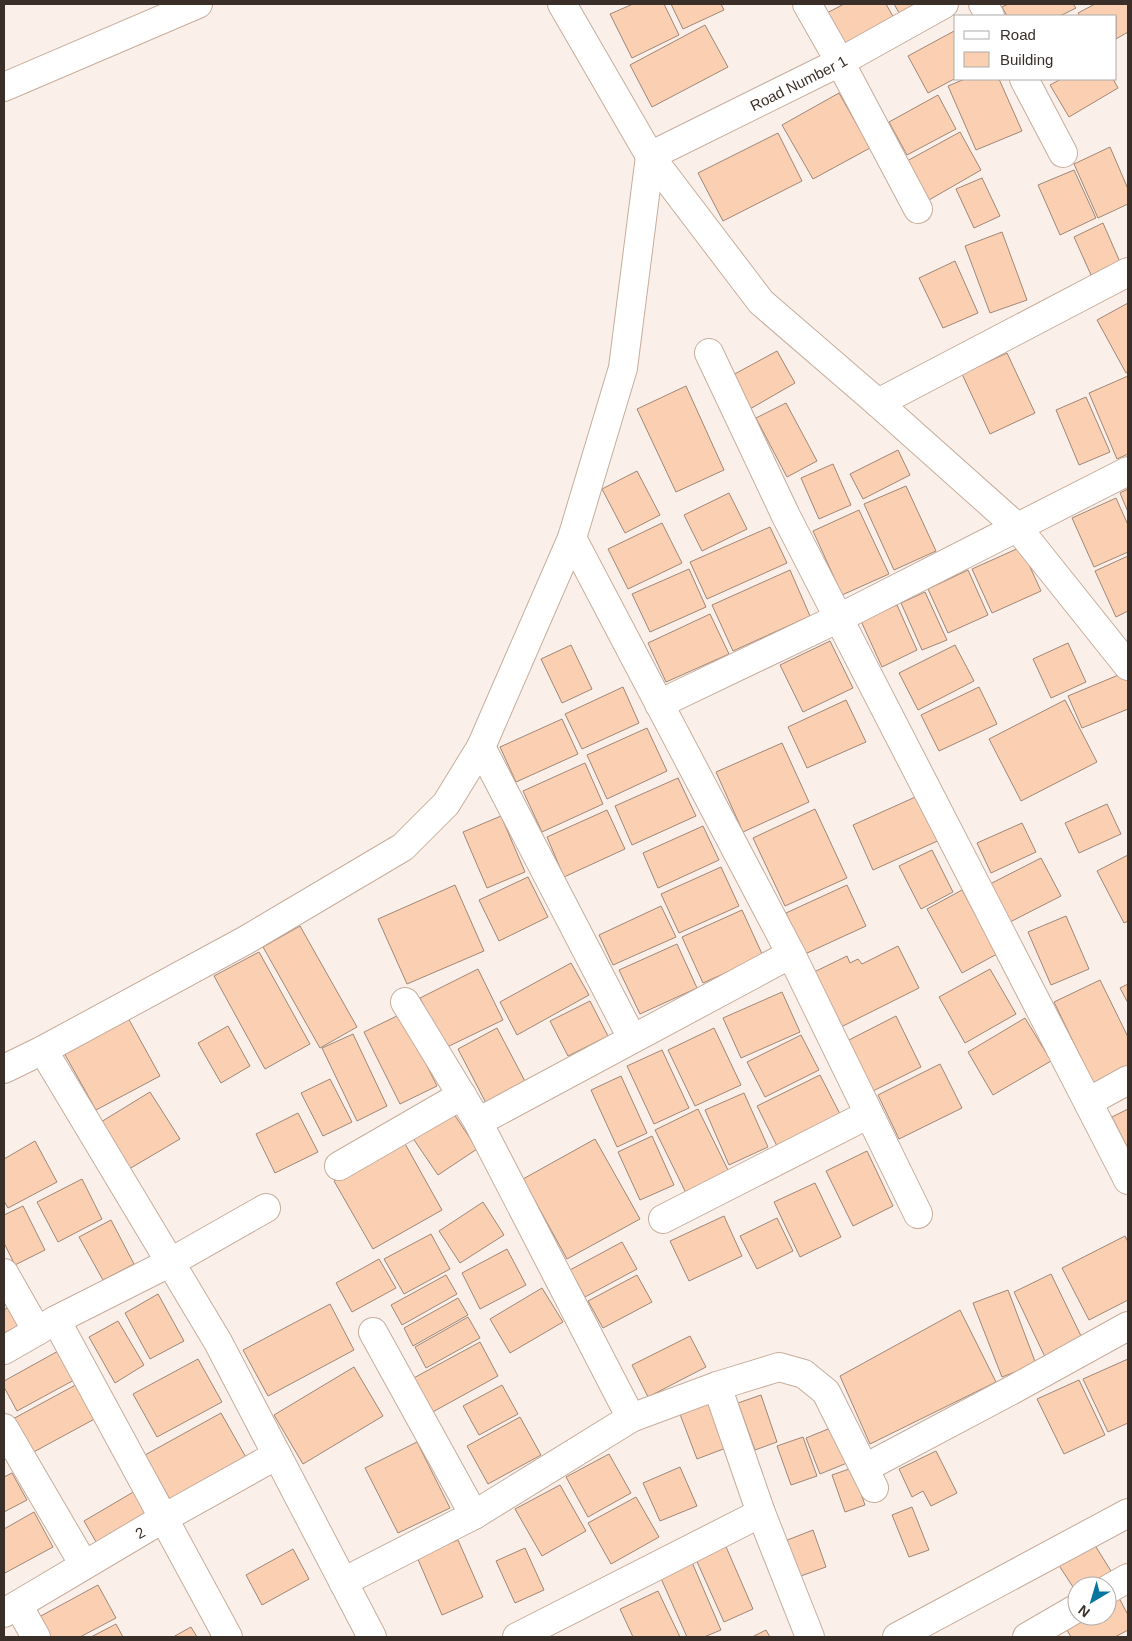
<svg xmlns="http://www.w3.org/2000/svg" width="1132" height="1641" font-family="Arial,sans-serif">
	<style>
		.building { fill: #fbcfb2; stroke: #a08777 }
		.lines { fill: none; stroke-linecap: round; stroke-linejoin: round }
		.minor-casing { stroke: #c7ad9c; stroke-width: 30 }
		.minor { stroke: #fff; stroke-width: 28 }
		.labels { text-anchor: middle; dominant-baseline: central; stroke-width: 5; stroke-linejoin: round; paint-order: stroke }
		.street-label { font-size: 15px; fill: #392f28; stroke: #fff }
	</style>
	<rect width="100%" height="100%" fill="#fbf0e9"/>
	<path class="building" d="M633 4H664L679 35 632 58 610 14Z
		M671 4H721L724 10 683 29Z
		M844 4H886L895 20 844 48 825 14Z
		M894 4H928L902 18Z
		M1008 4H1073L1076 8 1060 16H1007L1002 7Z
		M1095 4H1128V32L1116 39V16H1080L1078 13Z
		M705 25 728 67 652 107 630 65Z
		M956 30V78L928 93 908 56Z
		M965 79H999L1022 131 976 150 948 86Z
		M1061 79H1113L1118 88 1069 117 1050 85Z
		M839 93 870 148 813 179 782 125Z
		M938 95 956 129 907 155 889 122Z
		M960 132 981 170 929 200 907 161Z
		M778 133 802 181 723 221 698 173Z
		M1110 147 1128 189V204L1098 218 1074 164Z
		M1074 170 1096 218 1060 235 1038 185Z
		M982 178 1000 216 974 228 956 189Z
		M1103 223 1120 262 1091 275 1074 237Z
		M1002 232 1027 300 990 313 965 246Z
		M955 261 978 313 943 328 919 278Z
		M1128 303V372L1126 373 1097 320Z
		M777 351 795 383 750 409 731 376Z
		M1007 353 1035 413 990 434 962 374Z
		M1128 376V454L1117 459 1089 393Z
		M686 386 724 470 676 492 637 409Z
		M1086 397 1110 452 1079 465 1056 410Z
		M786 403 817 461 787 477 756 418Z
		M898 450 910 475 863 499 850 474Z
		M833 464 851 505 819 519 801 478Z
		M637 471 660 515 625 533 602 489Z
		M906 486 936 551 894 570 864 504Z
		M1128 489V512L1120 493Z
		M729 493 747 529 702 551 684 515Z
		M1116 498 1128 525V552L1094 567 1072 518Z
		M859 510 889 574 842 595 813 531Z
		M662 523 682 563 628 589 608 549Z
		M770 527 787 563 707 599 690 562Z
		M1021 547 1041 591 992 613 972 569Z
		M1128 556V611L1116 617 1095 571Z
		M689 569 706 607 650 632 632 594Z
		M790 570 810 616 733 651 712 605Z
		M968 570 988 615 948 633 928 589Z
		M925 592 947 640 922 650 901 603Z
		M897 605 917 650 882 667 861 621Z
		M710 614 729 654 666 682 648 643Z
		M830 641 853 688 803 712 780 665Z
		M1068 643 1086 682 1051 698 1033 659Z
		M571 645 592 689 562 703 541 659Z
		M955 645 974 681 918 710 899 673Z
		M1128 671V709L1082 728 1068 696Z
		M623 687 639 723 582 749 565 714Z
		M979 687 997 724 939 751 921 715Z
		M846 700 866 742 807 768 788 727Z
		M1065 700 1097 762 1021 801 989 739Z
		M562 719 578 754 516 782 500 747Z
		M647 728 667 771 607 799 587 755Z
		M782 743 809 802 743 832 716 772Z
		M585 763 603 804 542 832 523 791Z
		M678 778 696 816 632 845 615 806Z
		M922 794 942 839 873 870 853 825Z
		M1107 804 1121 834 1079 853 1065 823Z
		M815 809 847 878 785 906 753 838Z
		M607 810 625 849 564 877 547 837Z
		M501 816 525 872 487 888 463 832Z
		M1022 823 1036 852 991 873 977 843Z
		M703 826 719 860 658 888 643 853Z
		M932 850 953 892 921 909 899 866Z
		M1128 855V921L1124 923 1097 871Z
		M1041 858 1061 896 1010 922 990 884Z
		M721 867 739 906 679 933 661 894Z
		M528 877 548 917 499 941 479 900Z
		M455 885 484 951 407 984 378 919Z
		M847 885 866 926 805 954 786 913Z
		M962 890 997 954 962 973 927 909Z
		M661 906 676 937 613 965 599 935Z
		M742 910 763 956 703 983 682 937Z
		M1066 916 1089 969 1051 985 1028 932Z
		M300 926 357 1027 320 1048 263 947Z
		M677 944 697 988 640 1014 619 970Z
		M898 946 919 988 835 1030 808 975 847 956 850 963 858 959 862 964Z
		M259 952 310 1044 265 1069 214 976Z
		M571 963 589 995 517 1035 500 1002Z
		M478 969 503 1020 445 1048 420 998Z
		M990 969 1016 1014 965 1043 939 997Z
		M1100 980 1128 1037V1068L1094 1085 1054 1002Z
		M1128 984V1003L1120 988Z
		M782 992 800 1032 741 1058 723 1018Z
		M590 1001 608 1036 568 1056 550 1021Z
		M401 1014 437 1086 400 1104 364 1032Z
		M127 1016 160 1076 96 1110 63 1051Z
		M896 1016 921 1067 871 1092 845 1042Z
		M1025 1018 1051 1061 993 1095 968 1052Z
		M228 1026 250 1066 221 1083 198 1043Z
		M497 1028 527 1085 487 1105 458 1049Z
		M714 1028 741 1085 695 1106 668 1050Z
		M353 1034 387 1106 357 1121 322 1048Z
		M801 1035 819 1070 765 1097 747 1062Z
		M662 1050 689 1108 654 1124 627 1066Z
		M940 1064 962 1108 899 1139 878 1095Z
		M820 1075 840 1114 777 1146 757 1106Z
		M621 1076 647 1133 617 1147 591 1090Z
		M330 1079 352 1122 323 1136 301 1093Z
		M150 1092 180 1139 124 1172 96 1125Z
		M744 1093 768 1147 729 1165 705 1110Z
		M450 1108 477 1149 438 1175 410 1134Z
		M698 1109 729 1172 686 1193 655 1130Z
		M1128 1109V1149L1112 1117Z
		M298 1113 318 1152 275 1173 256 1134Z
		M652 1136 674 1185 640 1200 618 1152Z
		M595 1139 640 1219 567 1259 523 1179Z
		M35 1141 57 1182 8 1208 4 1201V1159Z
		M404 1142 442 1210 373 1249 334 1181Z
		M867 1151 893 1206 853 1226 826 1171Z
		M82 1179 102 1219 58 1242 37 1202Z
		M815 1183 841 1237 800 1257 774 1202Z
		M483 1202 504 1235 460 1263 439 1231Z
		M23 1206 45 1250 15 1265 4 1243V1215Z
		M724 1216 742 1256 689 1281 670 1241Z
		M777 1218 793 1251 757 1269 740 1236Z
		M111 1220 134 1264 103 1280 79 1237Z
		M431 1234 450 1269 404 1294 384 1259Z
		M1125 1236 1128 1242V1300L1089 1320 1062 1268Z
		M622 1242 637 1269 585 1297 570 1270Z
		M507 1249 526 1285 480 1309 462 1273Z
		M379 1259 396 1288 352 1312 336 1283Z
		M1051 1274 1083 1340 1046 1359 1014 1292Z
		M446 1275 457 1294 402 1325 391 1305Z
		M637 1275 652 1302 603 1328 588 1301Z
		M542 1288 563 1322 510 1353 490 1319Z
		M1008 1290 1036 1364 1002 1377 973 1303Z
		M158 1294 184 1341 150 1359 125 1313Z
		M458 1298 468 1315 413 1346 404 1328Z
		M330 1304 354 1350 268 1396 243 1350Z
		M10 1306 24 1331 4 1342V1310Z
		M960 1310 996 1382 870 1444 840 1376Z
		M468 1317 480 1338 426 1368 415 1347Z
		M118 1321 144 1365 115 1383 89 1337Z
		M690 1336 706 1367 648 1397 632 1365Z
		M480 1342 498 1376 429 1414 410 1380Z
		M60 1350 76 1379 17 1411 4 1387V1381Z
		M198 1359 222 1402 157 1437 133 1394Z
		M1128 1359V1423L1108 1432 1083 1379Z
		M354 1367 383 1416 303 1464 274 1415Z
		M1079 1380 1105 1435 1064 1454 1037 1399Z
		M81 1382 100 1416 30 1454 11 1420Z
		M502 1385 518 1414 479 1435 463 1406Z
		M761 1395 777 1442 755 1450 738 1403Z
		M706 1399 726 1448 697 1459 678 1409Z
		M221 1413 248 1461 172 1503 145 1455Z
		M520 1417 541 1455 488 1484 467 1446Z
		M833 1427 847 1463 820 1474 806 1438Z
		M803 1437 817 1476 791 1485 777 1446Z
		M417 1442 450 1508 398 1533 365 1468Z
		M936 1451 957 1493 931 1506 923 1491 912 1497 899 1469Z
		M609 1454 631 1493 588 1517 566 1477Z
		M680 1467 697 1506 660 1521 643 1483Z
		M852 1468 865 1505 845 1512 832 1475Z
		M12 1473 27 1500 4 1512V1477Z
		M560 1485 586 1531 542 1556 515 1509Z
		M135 1491 151 1518 99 1547 84 1521Z
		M636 1497 659 1537 611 1564 588 1523Z
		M912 1507 929 1550 909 1557 892 1515Z
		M34 1512 53 1547 5 1573 4 1571V1529Z
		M813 1530 826 1567 798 1577 785 1541Z
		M1091 1539 1111 1571 1088 1586H1077V1593L1056 1561Z
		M458 1540 483 1597 442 1615 417 1557Z
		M724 1542 753 1609 724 1622 694 1555Z
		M525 1548 544 1590 515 1603 496 1561Z
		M293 1549 309 1579 262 1605 246 1575Z
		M691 1560 721 1630 704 1637H687L659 1574Z
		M98 1585 116 1618 80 1637H51L39 1617Z
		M658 1591 680 1637H633L620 1609Z
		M1118 1596 1128 1615V1630L1115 1637H1071L1064 1625 1081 1616H1107V1602Z
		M116 1624 123 1637H91Z
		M191 1627 197 1637H173Z
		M766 1630 770 1637H752Z"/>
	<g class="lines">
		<defs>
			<g id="minor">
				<path d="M562 4 650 156 761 302 878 403 1017 527 1128 666"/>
				<path d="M807 4 840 62 918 209"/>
				<path d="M983 4 990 16"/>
				<path d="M1024 79 1063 153"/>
				<path d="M4 87 198 4"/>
				<path d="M709 353 786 516 1128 1180"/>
				<path d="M878 403 1128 272"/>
				<path d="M572 538 791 954 918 1214"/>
				<path d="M659 704 839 618 1128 471"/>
				<path d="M481 747 632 1038"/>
				<path d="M405 1002 478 1122 631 1418"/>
				<path d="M43 1050 218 1342 372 1637"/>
				<path id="s1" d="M4 1069 43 1050 246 940 403 847 446 804 481 747 572 538 623 368 650 156 840 62 944 4"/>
				<path d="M1088 1102 1128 1080"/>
				<path d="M478 1122 791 954"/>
				<path d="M339 1166 462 1095"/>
				<path d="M663 1219 869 1114"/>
				<path d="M4 1273 37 1331"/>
				<path d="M56 1320 228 1637"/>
				<path d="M373 1332 474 1515"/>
				<path d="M4 1350 56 1320 171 1262 266 1208"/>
				<path d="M717 1386 761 1513 810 1637"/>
				<path d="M4 1428 84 1565"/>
				<path d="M865 1468 1014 1389 1128 1326"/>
				<path d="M343 1582 474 1515 631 1418 717 1386 779 1367 804 1374 826 1392 874 1488"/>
				<path d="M1107 1590 1128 1578"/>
				<path d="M18 1605 36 1637"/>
				<path id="s2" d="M4 1613 164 1518 277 1455"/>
				<path d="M517 1637 761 1513"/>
				<path d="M897 1637 1128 1513"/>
				<path d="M1027 1637 1077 1608"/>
			</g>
		</defs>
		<use href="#minor" class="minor-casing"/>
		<use href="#minor" class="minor"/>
	</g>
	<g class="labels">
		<g class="street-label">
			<text stroke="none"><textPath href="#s1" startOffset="1369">Road Number 1</textPath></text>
			<text stroke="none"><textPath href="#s2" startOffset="158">2</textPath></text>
		</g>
	</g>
	<rect width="1132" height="1641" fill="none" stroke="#392f28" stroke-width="10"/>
	<rect x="954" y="15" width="162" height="65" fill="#ffffff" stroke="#b0aca9"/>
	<rect x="964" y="31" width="25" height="8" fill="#ffffff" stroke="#b0aca9"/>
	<text x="1000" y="40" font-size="15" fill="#392f28">Road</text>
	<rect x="964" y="52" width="25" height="15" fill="#fbcfb2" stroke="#b0aca9"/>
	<text x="1000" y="65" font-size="15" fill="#392f28">Building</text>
	<g transform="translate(1092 1601) rotate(218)"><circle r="24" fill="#ffffff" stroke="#b0aca9"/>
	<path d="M0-4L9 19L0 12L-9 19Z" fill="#0676a0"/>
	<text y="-8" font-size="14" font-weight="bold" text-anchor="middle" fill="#392f28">N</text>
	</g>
</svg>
